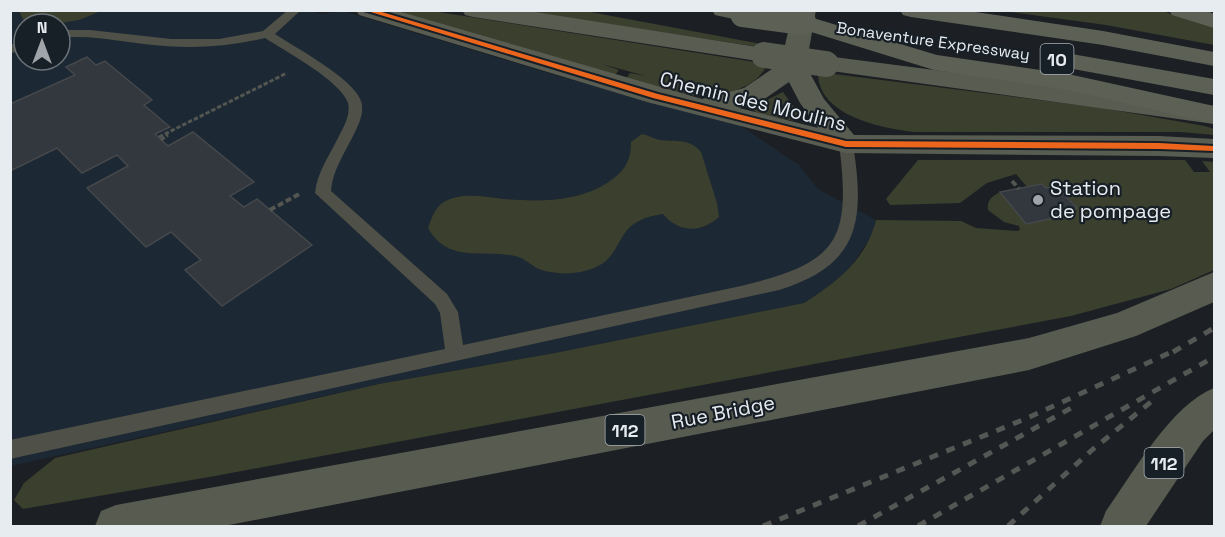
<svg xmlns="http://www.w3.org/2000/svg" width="1225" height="537" font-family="'Space Grotesk',sans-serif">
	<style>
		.built { fill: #1c2833; fill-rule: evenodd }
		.green { fill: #3b3f2e }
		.building { fill: #32383e; stroke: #45484b; stroke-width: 1.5 }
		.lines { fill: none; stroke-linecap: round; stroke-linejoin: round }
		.path-far1 { stroke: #535651; stroke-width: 3; stroke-dasharray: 4.5 2; stroke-linecap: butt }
		.path { stroke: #535651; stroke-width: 4; stroke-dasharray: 6 3; stroke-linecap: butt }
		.lane { fill: #4f5148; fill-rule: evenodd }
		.secondary { fill: #595c51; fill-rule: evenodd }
		.primary { fill: #585b50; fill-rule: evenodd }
		.highway { fill: #5d6155; fill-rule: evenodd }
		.rail { stroke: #555754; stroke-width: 5; stroke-dasharray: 9 9; stroke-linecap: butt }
		.secondary-bridge { stroke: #595c51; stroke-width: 26 }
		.highway-bridge { stroke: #5d6155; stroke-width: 26 }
		.cycleway-casing { stroke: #182027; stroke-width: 4 }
		.cycleway { fill: #eb651d; fill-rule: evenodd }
		.poi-dot { fill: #a0a5a9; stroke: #182027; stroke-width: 2 }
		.labels { text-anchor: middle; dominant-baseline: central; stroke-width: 4.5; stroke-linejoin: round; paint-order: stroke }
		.far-street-label { font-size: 16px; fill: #e7ecf1; stroke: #182027 }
		.shield { fill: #182027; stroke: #a9afb4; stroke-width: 1.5 }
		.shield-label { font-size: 18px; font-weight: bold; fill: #e7ecf1 }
		.street-label { font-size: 20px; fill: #e7ecf1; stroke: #182027 }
		.poi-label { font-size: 20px; fill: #e7ecf1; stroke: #182027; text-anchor: start }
	</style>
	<rect width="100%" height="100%" fill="#1c2024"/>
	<path class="built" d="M308 10 321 14 343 11 555 75 741 126 799 165 818 189 876 220 873 233 850 268 836 283 804 303 555 353 379 384 11 466V11ZM24 24H60V60H24Z"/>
	<path class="green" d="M19 11H101L79 20 61 23H25Z
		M393 11H432L767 64C757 91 715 98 689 95 668 93 646 84 626 79L630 73 646 76 602 64 619 70 615 75Z
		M522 11H585L767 45 766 48Z
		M1004 11H1162L1214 27V45L1106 25Z
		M818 72 1102 108 1205 126 1214 129V135L1180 132H914C882 128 817 116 818 72Z
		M783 92 800 116 795 121 758 114 751 108Z
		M642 134C648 135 654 139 660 140 675 142 690 138 701 152L717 203 719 217C701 233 679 233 663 214 610 221 628 254 594 268 578 275 555 275 539 269 530 265 525 258 515 256 482 249 448 264 428 228 431 220 434 210 441 204 459 191 484 197 504 199 538 202 578 202 607 183 624 172 631 162 631 142Z
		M918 160H1185L1194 172H1210L1202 161 1214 162V270L1171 289 1071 316 215 476 23 509 14 500 24 483 55 458 379 384 555 353 804 303C837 282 866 260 876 220L961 221 976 228 1017 231 1020 230 1019 226 1004 222 988 210C987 200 991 197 1000 192L1026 223 1068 215 1065 211 1077 208 1056 186 1046 188 1042 184 1027 187 1016 174 987 183 960 203 890 205 886 199Z"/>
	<path class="building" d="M87 57 96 65 105 61 152 100 144 105 170 127 155 134 168 146 193 132 254 182 230 196 244 207 257 199 312 245 222 306 185 270 201 260 171 232 146 247 87 188 128 166 117 155 82 173 57 148 10 171V104L75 75 66 67Z
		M1042 184 1046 188 1056 186 1077 208 1065 211 1068 215 1026 224 1000 192Z"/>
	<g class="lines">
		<path class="path-far1" d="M159 137 287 73
			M161 140 168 135"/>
		<path class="path" d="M1012 181 1019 189
			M270 210 301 193"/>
		<path class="lane" d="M288 10H301L275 34C296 48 353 78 361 101 365 113 358 126 353 136 344 154 332 172 331 191L447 294 458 312 463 345 741 286C836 263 852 243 839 144L846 139 853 144C865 221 860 265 779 290L10 459V440L445 349 440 313 435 304 315 193C317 173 329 156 338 138 343 128 351 115 348 103 341 81 285 51 265 38 228 47 191 49 153 45 122 42 91 34 60 38V30H90L171 39H219L263 31Z
			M24 40V48L10 54V45Z"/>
		<path class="secondary" d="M356 10H394L702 99 744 88 781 63 793 10H816L806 66 824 99 854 135 1159 136 1214 139V158L1159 156 846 153 647 102 359 15ZM789 82 800 103 818 128 739 108 763 100Z
			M462 10H522L764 48 773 50 776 55 773 60 764 62 473 17 465 15Z
			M826 56 1214 106V124L817 69 813 64 817 59Z"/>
		<path class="primary" d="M1214 272V302L1136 336 1029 370 224 526H95L101 511 116 505 1029 338 1117 313Z
			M1214 388V430L1203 441 1146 526H1100L1106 511C1133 473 1171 405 1214 388Z"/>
		<path class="highway" d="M712 10H752L755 14 751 19 743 21 715 15Z
			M900 10H962L1103 31 1214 52V66L1103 45 911 17 903 15Z
			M1169 10H1205L1214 14V28L1172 15Z
			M803 15 937 55 1068 74 1214 106V124L1068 90 934 70 795 27 791 22 795 17Z
			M1066 53 1214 79V95L1057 66 1053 61 1057 56Z"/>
		<path class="rail" d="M1173 352 1214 328
			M763 526 1025 419 1178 349
			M858 526 1073 407
			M918 526 1214 357
			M1008 526 1092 450 1157 397"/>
		<path class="secondary-bridge" d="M764 55 826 64"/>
		<path class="highway-bridge" d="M743 14 803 22"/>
		<defs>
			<path id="cycleway" d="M364 10H375L658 94 846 141 1159 143 1214 146V151L1159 149 846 147 653 98Z"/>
		</defs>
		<use href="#cycleway" class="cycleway-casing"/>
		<use href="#cycleway" class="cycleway"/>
	</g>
	<circle class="poi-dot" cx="1038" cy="200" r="6"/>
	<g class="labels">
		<g class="far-street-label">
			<text transform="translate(933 41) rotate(8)">Bonaventure Expressway</text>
		</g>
		<g class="shield">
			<rect x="1040.5" y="44" width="33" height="30" rx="4.5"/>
			<rect x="605.5" y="415" width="39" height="30" rx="4.5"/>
			<rect x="1144.5" y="448" width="39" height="30" rx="4.5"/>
		</g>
		<g class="shield-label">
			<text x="1057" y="59">10</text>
			<text x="625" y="430">112</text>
			<text x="1164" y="463">112</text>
		</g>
		<g class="street-label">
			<text transform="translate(753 101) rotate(14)">Chemin des Moulins</text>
			<text transform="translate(723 412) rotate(-11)">Rue Bridge</text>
		</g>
		<g class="poi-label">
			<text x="1050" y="188">Station<tspan x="1050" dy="23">de pompage</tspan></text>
		</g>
	</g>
	<rect width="1225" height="537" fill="none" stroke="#e7ecf1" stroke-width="24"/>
	<g transform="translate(42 42)"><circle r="28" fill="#182027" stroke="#6b7278" stroke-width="1.5"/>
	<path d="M0-4.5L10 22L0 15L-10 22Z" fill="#a0a5a9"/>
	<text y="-9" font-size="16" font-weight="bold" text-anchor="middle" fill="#e7ecf1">N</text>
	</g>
</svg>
